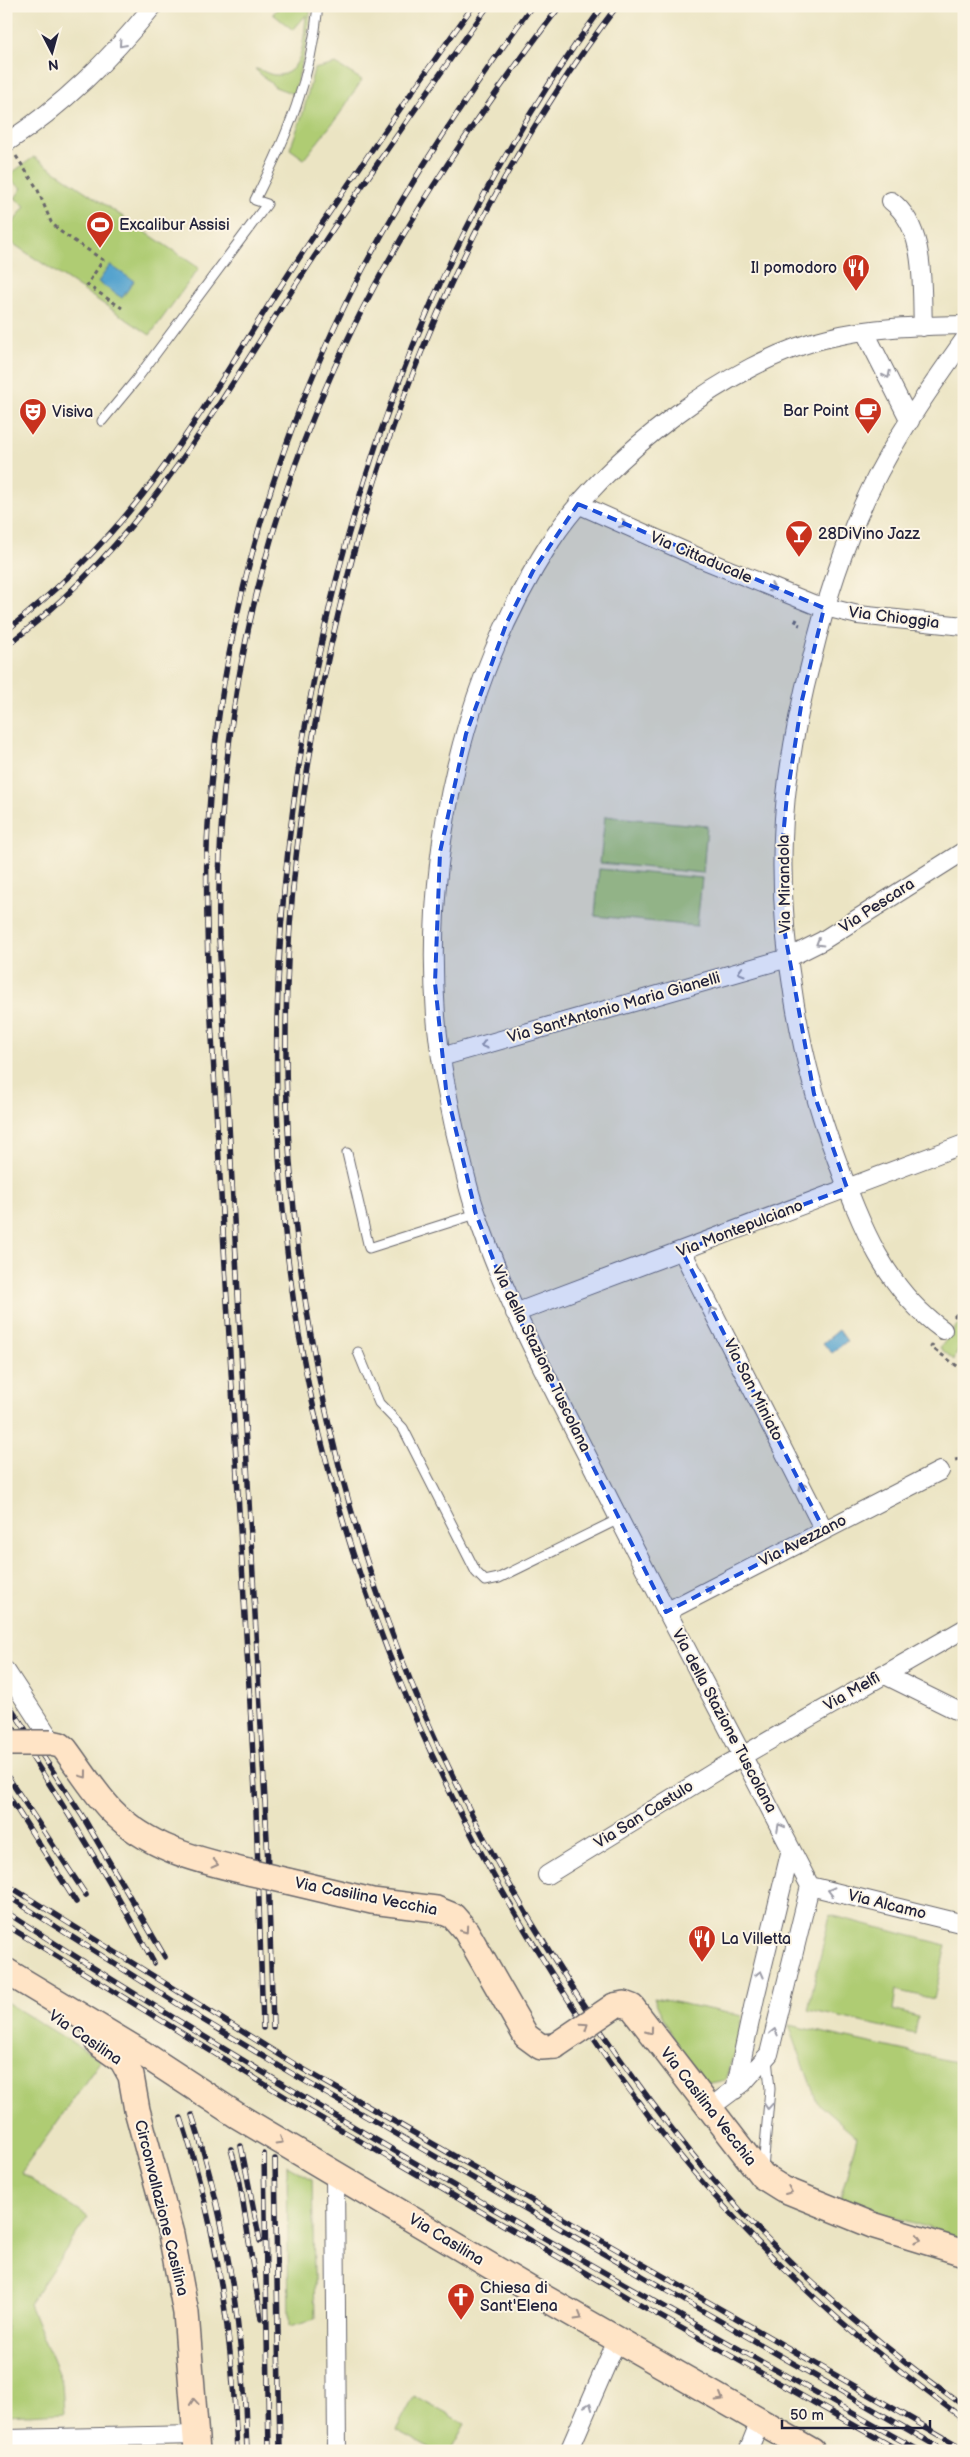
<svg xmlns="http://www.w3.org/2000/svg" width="970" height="2457" font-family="'Balsamiq Sans',sans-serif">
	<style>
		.green { fill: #afcc73; stroke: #687757 }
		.water { fill: #54a3ce; stroke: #3b6284 }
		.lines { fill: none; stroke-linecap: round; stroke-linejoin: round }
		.lane-casing { stroke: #68666b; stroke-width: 11 }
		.street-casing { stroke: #68666b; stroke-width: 20 }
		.secondary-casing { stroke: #68666b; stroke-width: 28 }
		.path { stroke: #68666b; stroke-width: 3; stroke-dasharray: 4 4; stroke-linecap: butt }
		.lane { stroke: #fff; stroke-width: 9 }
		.street { stroke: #fff; stroke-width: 18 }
		.secondary { stroke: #ffe4c6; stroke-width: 25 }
		.rail-casing { stroke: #22223b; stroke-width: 5.5 }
		.rail { stroke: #fcf5e5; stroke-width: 4; stroke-dasharray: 11; stroke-linecap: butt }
		.secondary-bridge-casing { stroke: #68666b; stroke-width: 28; stroke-linecap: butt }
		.secondary-bridge { stroke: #ffe4c6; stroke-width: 25 }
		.oneway { stroke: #9c9ca7 }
		.oneway2 { stroke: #9c8d87 }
		.marked { fill: #1d4ed8; fill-opacity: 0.2; stroke: #1d4ed8; stroke-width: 4; stroke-dasharray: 10 6; stroke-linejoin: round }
		.labels { text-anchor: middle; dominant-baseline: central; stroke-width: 4; stroke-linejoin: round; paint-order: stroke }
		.poi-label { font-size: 16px; fill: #22223b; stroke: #fcf5e5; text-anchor: start }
		.street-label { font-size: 16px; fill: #22223b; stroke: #fcf5e5 }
	</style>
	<rect width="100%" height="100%" fill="#fcf5e5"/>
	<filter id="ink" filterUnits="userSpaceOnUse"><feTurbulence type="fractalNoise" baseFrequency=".02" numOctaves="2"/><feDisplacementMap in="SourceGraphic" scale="10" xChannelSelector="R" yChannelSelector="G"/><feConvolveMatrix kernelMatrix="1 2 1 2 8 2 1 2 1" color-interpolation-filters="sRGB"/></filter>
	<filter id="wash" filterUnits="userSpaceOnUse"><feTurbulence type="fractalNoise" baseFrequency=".0096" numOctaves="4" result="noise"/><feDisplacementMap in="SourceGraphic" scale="20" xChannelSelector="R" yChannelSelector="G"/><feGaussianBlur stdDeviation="1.12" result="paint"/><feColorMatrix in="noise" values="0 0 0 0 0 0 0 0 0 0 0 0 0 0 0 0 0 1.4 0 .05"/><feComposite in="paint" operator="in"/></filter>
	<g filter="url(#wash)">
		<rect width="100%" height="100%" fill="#ebe4c3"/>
		<path class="green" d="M279 6H311L306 46 294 94 275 87 255 69C261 69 267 74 274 75 304 78 304 35 306 15L293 30 273 14Z
			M336 64 362 80 339 115 304 159 290 149 303 113 314 69Z
			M34 157 199 268 150 335 6 239V228L11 221 13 223 25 206 15 198 22 188 10 180 6 182V177Z
			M605 816 707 826 703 873 600 863Z
			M599 869 702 878 697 926 595 916Z
			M958 1324 964 1330V1336L954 1360 940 1348Z
			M830 1915 946 1945 934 1999 896 1990 893 2010 918 2017 915 2034 808 2010Z
			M654 1998 742 2016 736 2048 725 2080 706 2084C685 2056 667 2030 654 1998Z
			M6 2002 101 2060 21 2173 88 2217 29 2304 62 2383 64 2413 6 2416Z
			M789 2025 964 2064V2239L840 2200 857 2137 817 2102Z
			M287 2165 312 2179 315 2319 289 2326Z
			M414 2396 465 2424 450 2451H434L396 2430Z"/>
		<path class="water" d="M110 265 134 281 122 298 98 282Z
			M839 1330 847 1341 832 1353 823 1343Z"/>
	</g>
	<g filter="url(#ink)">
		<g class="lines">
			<defs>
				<path id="lane" d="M102 421 136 380 267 204 255 200C288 134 311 80 318 6
					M347 1153 369 1248 476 1214
					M358 1352 379 1403 403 1428 476 1572 485 1581 499 1578 619 1519
					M763 2169 770 2089 767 2058"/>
				<path id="street" d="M6 143C64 105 109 60 153 6
					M891 201C927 228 921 286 923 327
					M865 332 910 421
					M578 504 702 559 813 604 858 615 964 626
					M441 1057 788 958 822 941 964 851
					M682 1251 824 1530
					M515 1313 964 1144
					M943 1330C883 1287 860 1222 835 1155 799 1059 779 941 783 838 785 778 797 716 812 658 826 600 844 544 870 490 895 438 930 388 964 340
					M666 1612 940 1471
					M6 1671 53 1743
					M883 1674 964 1714
					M547 1875 716 1771 964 1629
					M810 1886 964 1924
					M735 2090 755 1998 791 1849
					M711 2107 743 2083 769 2054 810 1886C742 1753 671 1622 604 1489 559 1399 509 1311 477 1215 467 1188 462 1159 455 1131 447 1093 439 1055 436 1016 424 852 462 680 551 541 605 458 731 360 828 338 872 327 919 326 964 325
					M335 2173 337 2451
					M6 2439 196 2435
					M569 2451 617 2340
					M748 2451 760 2421"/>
				<path id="secondary" d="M51 1743 60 1745 65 1749C80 1769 94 1792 111 1810 149 1849 198 1860 248 1872
					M287 1881 372 1901 436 1909 453 1916 466 1931 526 2036 541 2047 555 2046
					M6 1971 142 2053 238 2116 536 2293 812 2451
					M614 2006 624 2004 632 2007 762 2176 783 2189 872 2225 964 2253
					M98 2043 122 2060 131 2076 137 2110 171 2234 186 2313 197 2451"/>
			</defs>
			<use href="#lane" class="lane-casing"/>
			<use href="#street" class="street-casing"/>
			<use href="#secondary" class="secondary-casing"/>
			<path class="path" d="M16 156 37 188 51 222 61 232 103 260 87 285 122 308
				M797 619 795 623 800 625
				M954 1317 957 1314 964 1318
				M933 1344 931 1347 964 1371
				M955 1460 964 1458"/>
			<use href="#lane" class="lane"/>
			<use href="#street" class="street"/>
			<use href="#secondary" class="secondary"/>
			<defs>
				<path id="rail" d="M603 6C405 274 304 599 281 929 272 1064 276 1201 299 1335 339 1563 428 1778 552 1974 600 2051 651 2125 712 2193 787 2278 872 2353 964 2419
					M617 6C482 183 394 387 341 602 224 1080 293 1546 556 1962 611 2050 671 2134 741 2211 808 2283 884 2349 964 2406
					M6 631C63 586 114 534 157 476 199 419 235 358 273 298 337 199 404 102 473 6
					M6 646C131 553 200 434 282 306 348 204 418 105 488 6
					M6 1700 83 1817 165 1957
					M6 1717C59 1797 109 1878 154 1963
					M6 1774 86 1895
					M6 1792 76 1902
					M6 1884 296 2065 964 2449
					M6 1895 203 2020 291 2073 945 2451
					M6 1912C303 2104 612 2278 920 2451
					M6 1925 297 2104 642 2306 900 2451
					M273 2027 267 1839 219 937C215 722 260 516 356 322 411 211 485 105 560 6
					M263 2028 256 1809 208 967C207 920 205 873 208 826 219 632 273 442 363 269 412 177 471 91 532 6
					M192 2115C228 2224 244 2336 247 2451
					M181 2118C217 2227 233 2337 237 2451
					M241 2146 260 2241
					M231 2149 240 2183 261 2319
					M264 2154 269 2451
					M275 2159 280 2451"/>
			</defs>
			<use href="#rail" class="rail-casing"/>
			<use href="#rail" class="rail"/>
			<defs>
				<path id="secondary-bridge" d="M6 1743H51
					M248 1872 287 1881
					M555 2046 614 2006"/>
			</defs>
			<use href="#secondary-bridge" class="secondary-bridge-casing"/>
			<use href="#secondary-bridge" class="secondary-bridge"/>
		</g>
		<defs><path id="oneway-chevron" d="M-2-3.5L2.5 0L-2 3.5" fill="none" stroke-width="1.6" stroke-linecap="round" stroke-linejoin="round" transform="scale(1.25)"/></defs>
		<g class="oneway">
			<use href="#oneway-chevron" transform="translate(122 44) rotate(131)"/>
			<use href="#oneway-chevron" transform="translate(887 375) rotate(63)"/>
			<use href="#oneway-chevron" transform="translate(623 524) rotate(24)"/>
			<use href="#oneway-chevron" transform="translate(772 588) rotate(22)"/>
			<use href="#oneway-chevron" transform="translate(819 943) rotate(149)"/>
			<use href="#oneway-chevron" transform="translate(741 972) rotate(164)"/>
			<use href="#oneway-chevron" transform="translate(484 1045) rotate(164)"/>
			<use href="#oneway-chevron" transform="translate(712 1310) rotate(-117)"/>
			<use href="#oneway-chevron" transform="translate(802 1486) rotate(-117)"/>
			<use href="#oneway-chevron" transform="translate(710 1589) rotate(-28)"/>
			<use href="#oneway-chevron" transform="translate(780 1827) rotate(-118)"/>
			<use href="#oneway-chevron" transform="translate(831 1891) rotate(-166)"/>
			<use href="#oneway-chevron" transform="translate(760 1974) rotate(-76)"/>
			<use href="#oneway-chevron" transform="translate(774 2032) rotate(-77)"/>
			<use href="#oneway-chevron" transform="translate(768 2106) rotate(94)"/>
			<use href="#oneway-chevron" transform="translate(589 2406) rotate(-67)"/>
		</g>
		<g class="oneway2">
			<use href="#oneway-chevron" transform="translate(84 1775) rotate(53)"/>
			<use href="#oneway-chevron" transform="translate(215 1864) rotate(14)"/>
			<use href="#oneway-chevron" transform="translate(465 1930) rotate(55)"/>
			<use href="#oneway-chevron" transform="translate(585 2026) rotate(-34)"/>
			<use href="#oneway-chevron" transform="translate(650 2031) rotate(54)"/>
			<use href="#oneway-chevron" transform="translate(280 2141) rotate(31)"/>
			<use href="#oneway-chevron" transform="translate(789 2191) rotate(23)"/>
			<use href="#oneway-chevron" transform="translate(918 2239) rotate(17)"/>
			<use href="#oneway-chevron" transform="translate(579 2317) rotate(30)"/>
			<use href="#oneway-chevron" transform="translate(720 2398) rotate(30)"/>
			<use href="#oneway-chevron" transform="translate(194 2402) rotate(-95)"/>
		</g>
	</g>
	<path class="marked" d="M578 504 824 608 802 700 787 796 783 837 785 934 814 1094 847 1188 682 1251 824 1530 666 1612 506 1293 476 1214 446 1089 435 983 440 852 466 734 507 622 533 571Z"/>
	<defs>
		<symbol id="stadium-pin" viewBox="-11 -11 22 30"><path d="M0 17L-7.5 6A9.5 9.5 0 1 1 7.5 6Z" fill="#c8321e" stroke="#fcf5e5"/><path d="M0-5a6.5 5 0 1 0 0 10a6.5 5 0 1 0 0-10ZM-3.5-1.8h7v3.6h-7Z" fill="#fff"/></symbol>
		<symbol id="restaurant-pin" viewBox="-11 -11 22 30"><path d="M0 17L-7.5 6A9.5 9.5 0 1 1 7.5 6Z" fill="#c8321e" stroke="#fcf5e5"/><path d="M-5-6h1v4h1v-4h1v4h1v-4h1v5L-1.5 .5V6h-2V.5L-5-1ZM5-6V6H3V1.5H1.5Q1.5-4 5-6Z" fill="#fff"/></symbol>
		<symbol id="cafe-pin" viewBox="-11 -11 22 30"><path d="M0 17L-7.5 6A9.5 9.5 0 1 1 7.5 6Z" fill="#c8321e" stroke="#fcf5e5"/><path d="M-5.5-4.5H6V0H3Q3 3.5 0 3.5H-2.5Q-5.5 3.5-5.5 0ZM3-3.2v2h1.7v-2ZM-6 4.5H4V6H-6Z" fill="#fff"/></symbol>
		<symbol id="theatre-pin" viewBox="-11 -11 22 30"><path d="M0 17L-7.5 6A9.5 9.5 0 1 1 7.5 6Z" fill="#c8321e" stroke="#fcf5e5"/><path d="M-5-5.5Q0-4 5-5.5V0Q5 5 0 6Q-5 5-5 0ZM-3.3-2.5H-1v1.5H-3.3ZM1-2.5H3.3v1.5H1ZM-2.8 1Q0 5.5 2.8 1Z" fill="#fff"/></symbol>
		<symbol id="bar-pin" viewBox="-11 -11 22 30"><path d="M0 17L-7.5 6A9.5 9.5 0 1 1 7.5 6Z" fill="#c8321e" stroke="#fcf5e5"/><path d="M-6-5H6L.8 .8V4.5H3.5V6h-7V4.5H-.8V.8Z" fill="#fff"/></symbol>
		<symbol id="church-pin" viewBox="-11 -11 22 30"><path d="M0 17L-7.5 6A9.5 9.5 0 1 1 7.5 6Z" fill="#c8321e" stroke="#fcf5e5"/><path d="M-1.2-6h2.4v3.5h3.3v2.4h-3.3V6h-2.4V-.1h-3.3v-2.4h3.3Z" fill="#fff"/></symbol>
	</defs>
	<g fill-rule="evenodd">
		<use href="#stadium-pin" x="84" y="209" width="32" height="43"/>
		<use href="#restaurant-pin" x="840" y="252" width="32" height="43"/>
		<use href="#cafe-pin" x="852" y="395" width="32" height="43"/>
		<use href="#theatre-pin" x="17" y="396" width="32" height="43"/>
		<use href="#bar-pin" x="783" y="518" width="32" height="43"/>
		<use href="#restaurant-pin" x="686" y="1923" width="32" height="43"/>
		<use href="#church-pin" x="445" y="2281" width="32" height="43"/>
	</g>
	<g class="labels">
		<g class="poi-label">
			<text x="119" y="225">Excalibur Assisi</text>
			<text x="837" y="268" text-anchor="end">Il pomodoro</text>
			<text x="849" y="411" text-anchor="end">Bar Point</text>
			<text x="52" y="412">Visiva</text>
			<text x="818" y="534">28DiVino Jazz</text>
			<text x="721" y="1939">La Villetta</text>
			<text x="480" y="2288">Chiesa di<tspan x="480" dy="18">Sant'Elena</tspan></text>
		</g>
		<g class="street-label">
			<text transform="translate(701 558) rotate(23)">Via Cittaducale</text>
			<text transform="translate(894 618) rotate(7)">Via Chioggia</text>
			<text transform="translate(785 884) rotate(-91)">Via Mirandola</text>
			<text transform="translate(877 906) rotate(-33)">Via Pescara</text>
			<text transform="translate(614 1008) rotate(-16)">Via Sant'Antonio Maria Gianelli</text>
			<text transform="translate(740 1229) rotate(-21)">Via Montepulciano</text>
			<text transform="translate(541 1359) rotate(64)">Via della Stazione Tuscolana</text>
			<text transform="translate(753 1390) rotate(63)">Via San Miniato</text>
			<text transform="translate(803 1541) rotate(-27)">Via Avezzano</text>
			<text transform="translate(852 1692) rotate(-30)">Via Melfi</text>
			<text transform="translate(724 1721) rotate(62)">Via della Stazione Tuscolana</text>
			<text transform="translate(644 1815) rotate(-32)">Via San Castulo</text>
			<text transform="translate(366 1897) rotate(11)">Via Casilina Vecchia</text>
			<text transform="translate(887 1905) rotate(14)">Via Alcamo</text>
			<text transform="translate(85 2038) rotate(34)">Via Casilina</text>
			<text transform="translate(708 2107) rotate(52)">Via Casilina Vecchia</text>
			<text transform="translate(161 2208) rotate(76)">Circonvallazione Casilina</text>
			<text transform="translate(446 2240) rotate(31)">Via Casilina</text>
		</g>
	</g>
	<rect width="970" height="2457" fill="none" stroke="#fcf5e5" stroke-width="25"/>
	<g transform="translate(52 52) rotate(174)" stroke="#fcf5e5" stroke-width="4" paint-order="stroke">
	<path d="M0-4L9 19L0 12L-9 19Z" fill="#22223b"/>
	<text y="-8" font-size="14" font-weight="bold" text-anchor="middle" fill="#22223b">N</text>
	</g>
	<path d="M782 2420v8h148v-8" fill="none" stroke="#22223b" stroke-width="2.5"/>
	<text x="790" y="2420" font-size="15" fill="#22223b" stroke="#fcf5e5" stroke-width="4" paint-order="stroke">50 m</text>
</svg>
